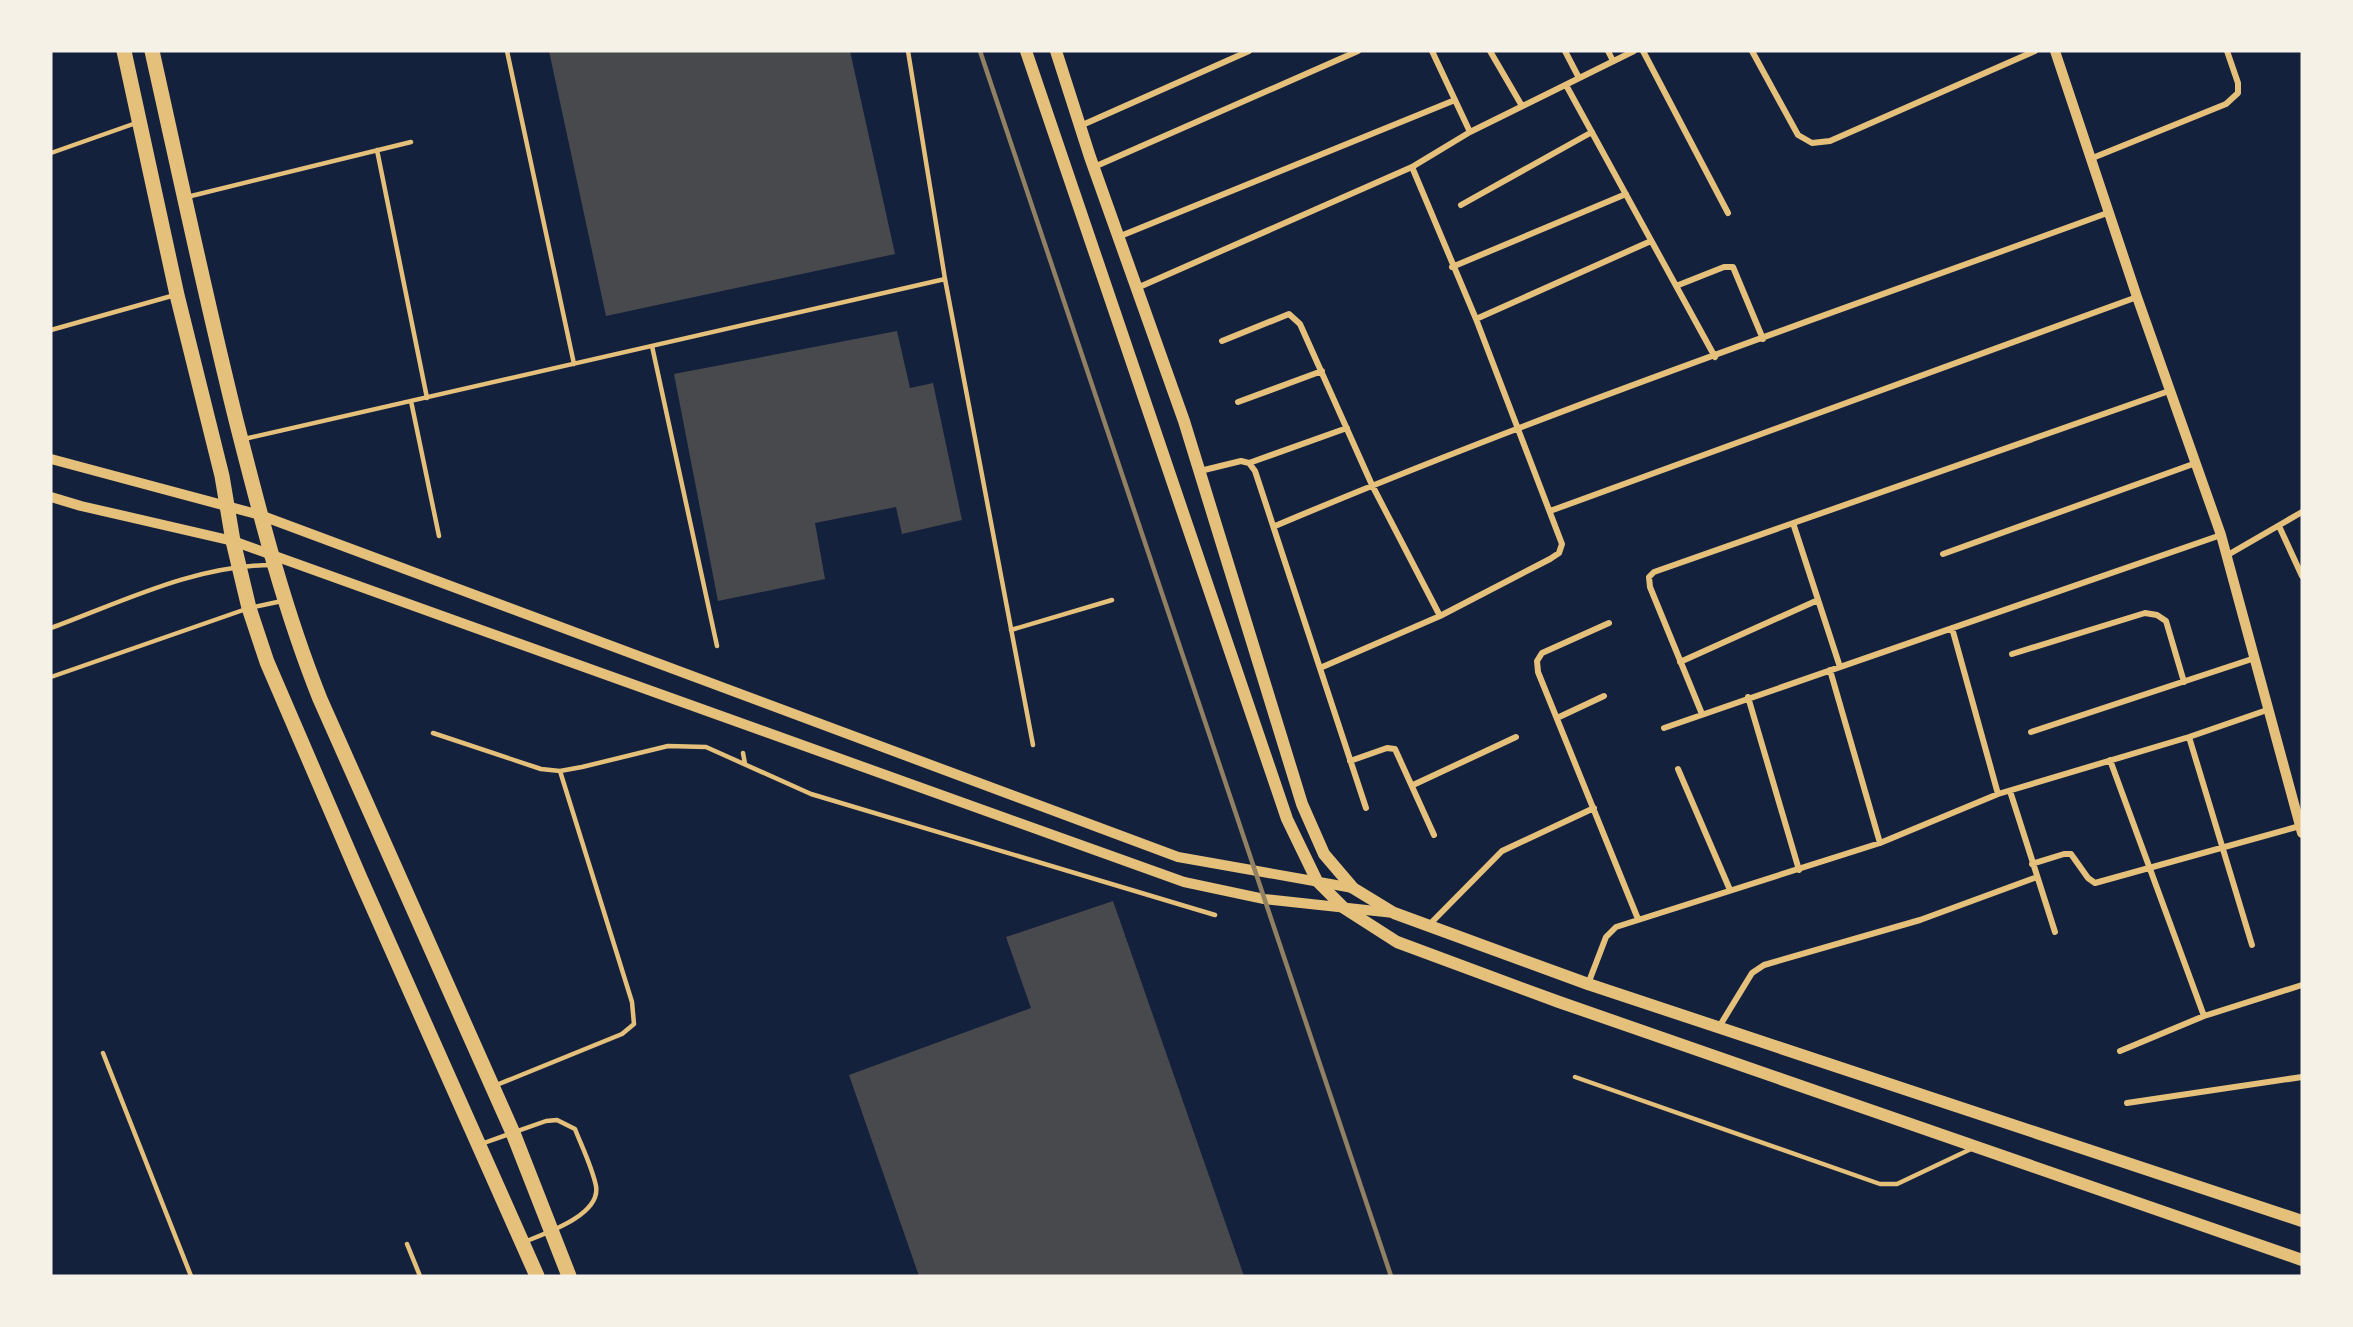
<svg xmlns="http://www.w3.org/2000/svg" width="2353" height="1327" font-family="Roboto,sans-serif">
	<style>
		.building { fill: #48494c }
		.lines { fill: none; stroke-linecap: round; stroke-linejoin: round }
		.service { stroke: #e5c07b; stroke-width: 4.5 }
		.minor { stroke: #e5c07b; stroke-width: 6 }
		.tertiary { stroke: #e5c07b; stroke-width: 10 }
		.secondary { stroke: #e5c07b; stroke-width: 12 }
		.primary { stroke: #e5c07b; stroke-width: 15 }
		.rail { stroke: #918062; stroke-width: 4.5 }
	</style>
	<rect width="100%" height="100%" fill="#14213d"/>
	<path class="building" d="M549 51H850L895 254 606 316Z
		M897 331 910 388 933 383 962 520 902 534 896 507 815 523 825 579 718 601 674 374Z
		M1113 901 1244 1276H919L849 1075 1031 1008 1006 937Z"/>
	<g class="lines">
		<path class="service" d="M507 51 574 364
			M908 51 945 279 1033 745
			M377 150 427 398
			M51 153 136 123
			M187 197 411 142
			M51 330 175 295
			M652 346 717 646
			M411 401 439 536
			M244 439 945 279
			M51 628C122 602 195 565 272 565
			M1011 630 1112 600
			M51 677 249 608 282 601
			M433 733 541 769 560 771 582 767 668 746 706 747 811 794 1215 915
			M743 753 745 764
			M103 1053 191 1276
			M1575 1077 1880 1184H1897L1971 1149
			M494 1086 622 1034 634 1024 632 1002 560 771
			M481 1144 546 1121 557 1120 575 1129C582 1147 592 1167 596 1186 601 1215 546 1233 524 1242
			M407 1244 420 1276"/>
		<path class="minor" d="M1432 51 1470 132
			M1490 51 1522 106
			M1565 51 1579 78
			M1608 51 1613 61
			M1643 51 1728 213
			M1752 51 1798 135 1812 143 1830 141 2035 51
			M1566 85 1715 357
			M1080 126 1249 51
			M2090 159 2226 104 2238 93V83L2227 51
			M1094 167 1358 51
			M1461 205 1592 132
			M1118 237 1455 100
			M1452 267 1626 194
			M1676 286 1724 267H1733L1763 339
			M1137 288 1412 167 1470 132 1634 51
			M1476 319 1651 241
			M1222 341 1289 314 1300 324 1372 485 1440 616
			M1238 402 1322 371
			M1249 463 1347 428
			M1200 471 1241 461 1249 463 1255 471 1366 808
			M1550 511 2137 297
			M1793 523 1840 667
			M1275 526C1549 410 1831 314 2110 212
			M2279 526 2302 576
			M1943 554 2196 463
			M2226 556 2302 512
			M1609 623 1542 653 1537 661 1538 672 1638 919
			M1952 628 1998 794
			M2012 654 2145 613 2157 615 2166 621 2184 682
			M1680 662 1818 600
			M1320 668 1440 616 1550 559 1559 553 1562 544 1476 319 1412 167
			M1830 670 1880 843
			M1748 697 1799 870
			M1702 714 1650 587 1649 577 1654 572 2169 391
			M1557 718 1604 696
			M1664 728 2221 535
			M2031 732 2255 658
			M2189 737 2252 945
			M2110 760 2204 1016
			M1350 761 1387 748 1395 749 1434 835
			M1678 769 1730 890
			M1413 785 1516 737
			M2010 791 2055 932
			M2032 864 2064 854H2071L2088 878 2095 883 2300 826
			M1428 926 1502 851 1594 808
			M1588 984 1606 937 1616 927 1880 843 1998 794 2189 737 2270 709
			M1719 1027 1752 973 1764 965 1920 920 2037 877
			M2120 1051 2204 1016 2302 985
			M2127 1103 2302 1077"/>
		<path class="tertiary" d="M2055 51 2137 297 2221 535 2302 833
			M51 459 260 515 1178 857 1353 888
			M51 497 81 506 233 541 1184 882 1264 899 1394 913"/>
		<path class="secondary" d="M1026 51 1287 819 1317 881 1344 908 1397 942 1559 1002 2302 1260
			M1056 51 1090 157 1184 421 1302 804 1324 854 1353 888 1394 913 1588 984 2302 1221"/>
		<path class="primary" d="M124 51 177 295 222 476 233 541 249 608 267 662 360 878 537 1276
			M152 51C180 176 206 300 237 424 261 518 284 609 320 699L513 1133 569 1276"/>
		<path class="rail" d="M980 51 1391 1276"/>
	</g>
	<rect width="2353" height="1327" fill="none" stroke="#f6f1e7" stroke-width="105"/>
</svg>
